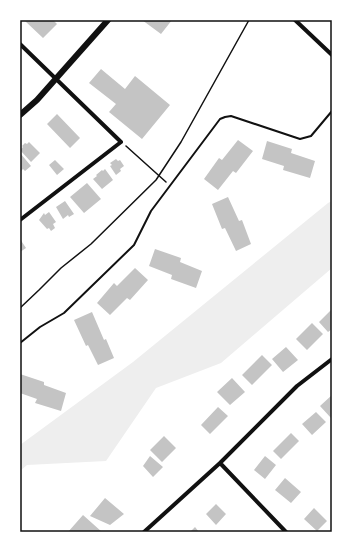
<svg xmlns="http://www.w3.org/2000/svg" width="352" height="552" font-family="Lato,sans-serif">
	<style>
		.green { fill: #eee }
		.building { fill: #c4c4c4 }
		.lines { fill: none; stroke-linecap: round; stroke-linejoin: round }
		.path { stroke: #111; stroke-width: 1.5 }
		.service { stroke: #111; stroke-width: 2 }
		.minor { stroke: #111; stroke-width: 4 }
		.primary { stroke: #111; stroke-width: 6 }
		.neatline { fill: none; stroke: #111; stroke-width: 1.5 }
	</style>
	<rect width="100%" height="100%" fill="#fff"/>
	<path class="green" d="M332 201V268L221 363 156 388 106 461 27 465 20 471V445L133 362 328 203Z"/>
	<path class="building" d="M27 20H53L57 24 43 38 25 21Z
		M142 20H172L161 34Z
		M101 69 125 89 135 76 170 105 142 139 109 112 116 104 89 83Z
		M57 114 80 138 70 148 47 124Z
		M238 140 253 151 236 173 233 171 218 190 204 179 219 158 222 160Z
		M267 141 292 149 291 153 315 161 310 178 283 170 284 166 262 159Z
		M29 142 40 153 31 162 20 150 23 147 22 146 25 143 27 144Z
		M20 153 31 166 25 171 23 169 20 172Z
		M116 159 118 161 120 160 124 166 120 169 121 171 116 175 110 166 112 165 110 163Z
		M55 160 64 169 57 175 49 165Z
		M105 169 113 180 102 189 93 179 97 176 96 175 102 170 103 171Z
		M87 183 101 199 84 213 70 197Z
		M228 197 239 221 242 220 251 244 236 251 225 228 222 229 212 204Z
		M65 201 74 214 69 217 68 215 63 219 56 207Z
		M49 212 56 222 53 224 55 228 51 231 49 228 47 229 39 220 44 213 45 215Z
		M20 239 26 248 20 252Z
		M155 249 181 258 180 262 202 271 196 288 171 279 172 275 149 266Z
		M135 268 148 280 130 300 127 298 110 315 97 303 114 283 117 286Z
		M332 309V329L328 332 319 322Z
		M92 312 104 340 106 339 114 358 98 365 88 345 86 346 74 320Z
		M312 323 323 334 307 350 296 339Z
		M286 347 298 360 283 372 272 359Z
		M262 355 272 365 252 385 242 375Z
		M20 374 44 382V385L66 393 61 411 35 403 37 399 20 393Z
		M232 378 245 392 230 405 217 392Z
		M332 395V417L331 418 320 406Z
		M218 407 228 416 210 434 201 425Z
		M316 412 326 422 312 435 302 424Z
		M291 433 299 441 281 459 273 451Z
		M164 436 176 448 162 462 150 450Z
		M150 456 163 467 153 477 143 466Z
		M265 456 276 465 265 479 254 470Z
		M285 478 301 492 291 503 275 490Z
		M105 498 124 514 110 525 90 516Z
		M216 504 226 514 216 525 206 514Z
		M314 508 327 521 317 531 304 519Z
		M83 515 102 532H68Z
		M195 527 199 532H190Z"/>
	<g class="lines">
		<path class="path" d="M126 146 166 182
			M20 308 39 290 61 268 91 244 156 180 181 142 249 20"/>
		<path class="service" d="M20 343 40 327 64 313 134 245 151 211 220 119 225 117 231 116 300 139 311 136 332 111"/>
		<path class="minor" d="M295 20 332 55
			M20 44 121 142 20 220
			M220 463 286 532
			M144 532 220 463 297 386 332 359"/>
		<path class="primary" d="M20 115 37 100 108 20"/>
	</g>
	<rect width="352" height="552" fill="none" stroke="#ffffff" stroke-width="42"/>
	<rect x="21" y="21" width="310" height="510" class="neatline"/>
</svg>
